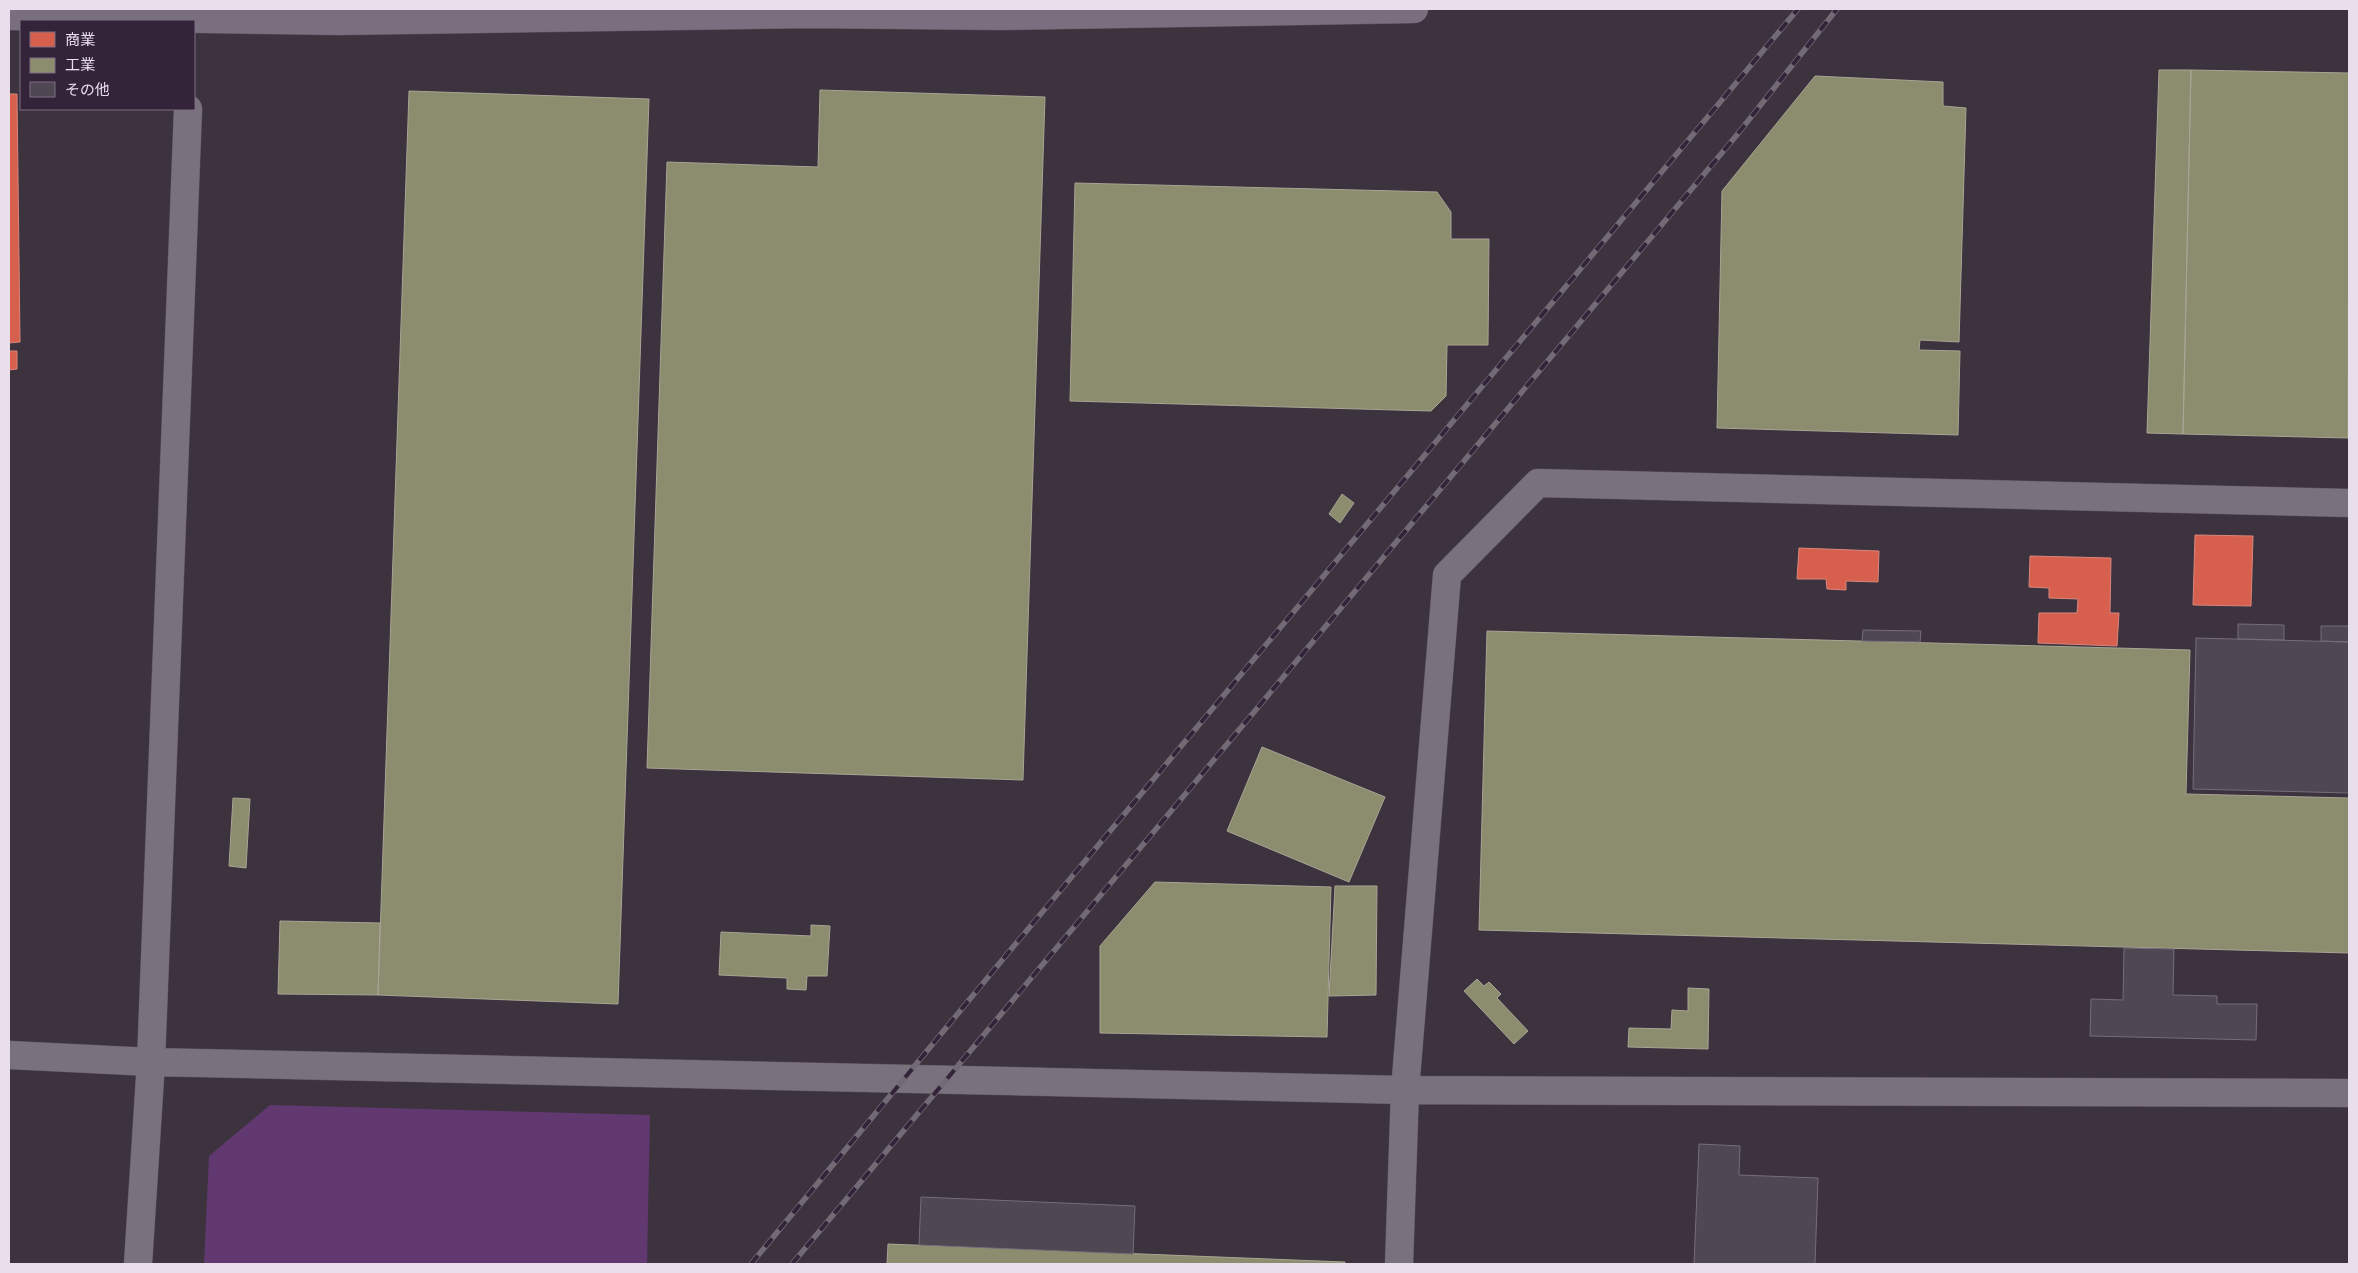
<svg xmlns="http://www.w3.org/2000/svg" width="2358" height="1273" font-family="Poppins,'Noto Sans JP',sans-serif">
	<style>
		.green { fill: #613970 }
		.shops { fill: #d6604d; stroke: #db867d }
		.industry { fill: #8c8c6e; stroke: #a8a594 }
		.building { fill: #4f4852; stroke: #756d78 }
		.lines { fill: none; stroke-linecap: round; stroke-linejoin: round }
		.minor-casing { stroke: #5b525d; stroke-width: 29 }
		.highway-casing { stroke: #5b525d; stroke-width: 29 }
		.minor { stroke: #79727c; stroke-width: 28 }
		.highway { stroke: #796f7e; stroke-width: 28 }
		.rail-casing { stroke: #726a75; stroke-width: 5.5 }
		.rail { stroke: #34243a; stroke-width: 4; stroke-dasharray: 11; stroke-linecap: butt }
	</style>
	<rect width="100%" height="100%" fill="#3c333f"/>
	<path class="green" d="M270 1105 650 1115 647 1264H204L209 1156Z"/>
	<path class="shops" d="M9 94H17L20 342 9 343Z
		M9 351H17V369L9 370Z
		M2195 535 2253 536 2251 606 2193 605Z
		M1799 548 1879 551 1878 582 1846 581V590L1827 589 1826 579H1797Z
		M2030 556 2111 558 2110 613H2119L2117 646 2038 643 2039 613H2077L2078 599 2049 598V588L2029 587Z"/>
	<path class="industry" d="M2159 70H2191L2183 434 2147 433Z
		M2191 70 2349 73 2348 438 2183 434Z
		M1815 76 1943 82V106L1966 108 1959 342 1920 340 1919 350 1960 351 1958 435 1717 428 1722 191Z
		M820 90 1045 97 1023 780 647 768 667 162 818 167Z
		M409 91 649 99 618 1004 378 995Z
		M1075 183 1437 192 1451 212V239H1489L1488 345H1447L1446 396 1431 411 1070 401Z
		M1342 494 1354 503 1340 523 1329 514Z
		M1487 631 2190 650 2186 794 2349 798V953L1479 930Z
		M1262 747 1385 797 1349 882 1227 831Z
		M233 798 250 799 246 868 229 866Z
		M1155 882 1331 887 1327 1037 1100 1033V946Z
		M1335 886H1377L1376 995 1329 996Z
		M280 921 380 923 378 995 278 994Z
		M811 925 830 926 827 976H807L806 990 787 989V978L719 975 721 932 811 936Z
		M1477 979 1484 986 1489 982 1501 994 1497 998 1528 1031 1514 1044 1464 991Z
		M1688 988 1709 989 1708 1049 1628 1047 1629 1028 1671 1029 1672 1010 1688 1011Z
		M888 1244 1345 1262V1264H887Z"/>
	<path class="building" d="M2238 624 2284 625V640L2238 639Z
		M2321 626H2349V642L2321 641Z
		M1863 630 1921 631 1920 642 1862 641Z
		M2196 638 2349 642V793L2193 789Z
		M2124 948 2174 949 2173 995 2217 996V1004H2257L2256 1040 2090 1036 2091 999 2123 1000Z
		M1699 1144 1740 1146 1739 1175 1818 1178 1815 1264H1694Z
		M921 1197 1135 1206 1133 1254 919 1245Z"/>
	<g class="lines">
		<defs>
			<path id="minor" d="M9 1055 151 1062 1405 1090 2349 1093
				M138 1264 151 1062 188 109
				M1399 1264 1405 1090 1447 575 1538 483 2349 503"/>
			<path id="highway" d="M9 16 339 21 807 14 1002 16 1414 9"/>
		</defs>
		<use href="#minor" class="minor-casing"/>
		<use href="#highway" class="highway-casing"/>
		<use href="#minor" class="minor"/>
		<use href="#highway" class="highway"/>
		<defs>
			<path id="rail" d="M751 1264 1003 959 1798 9
				M792 1264 1736 136 1837 9"/>
		</defs>
		<use href="#rail" class="rail-casing"/>
		<use href="#rail" class="rail"/>
	</g>
	<rect width="2358" height="1273" fill="none" stroke="#e8deec" stroke-width="20"/>
	<rect x="20" y="20" width="175" height="90" fill="#34243a" stroke="#7c6e81"/>
	<rect x="30" y="32" width="25" height="15" fill="#d6604d" stroke="#7c6e81"/>
	<text x="65" y="45" font-size="15" fill="#e8deec">商業</text>
	<rect x="30" y="58" width="25" height="15" fill="#8c8c6e" stroke="#7c6e81"/>
	<text x="65" y="70" font-size="15" fill="#e8deec">工業</text>
	<rect x="30" y="82" width="25" height="15" fill="#4f4852" stroke="#7c6e81"/>
	<text x="65" y="95" font-size="15" fill="#e8deec">その他</text>
</svg>
